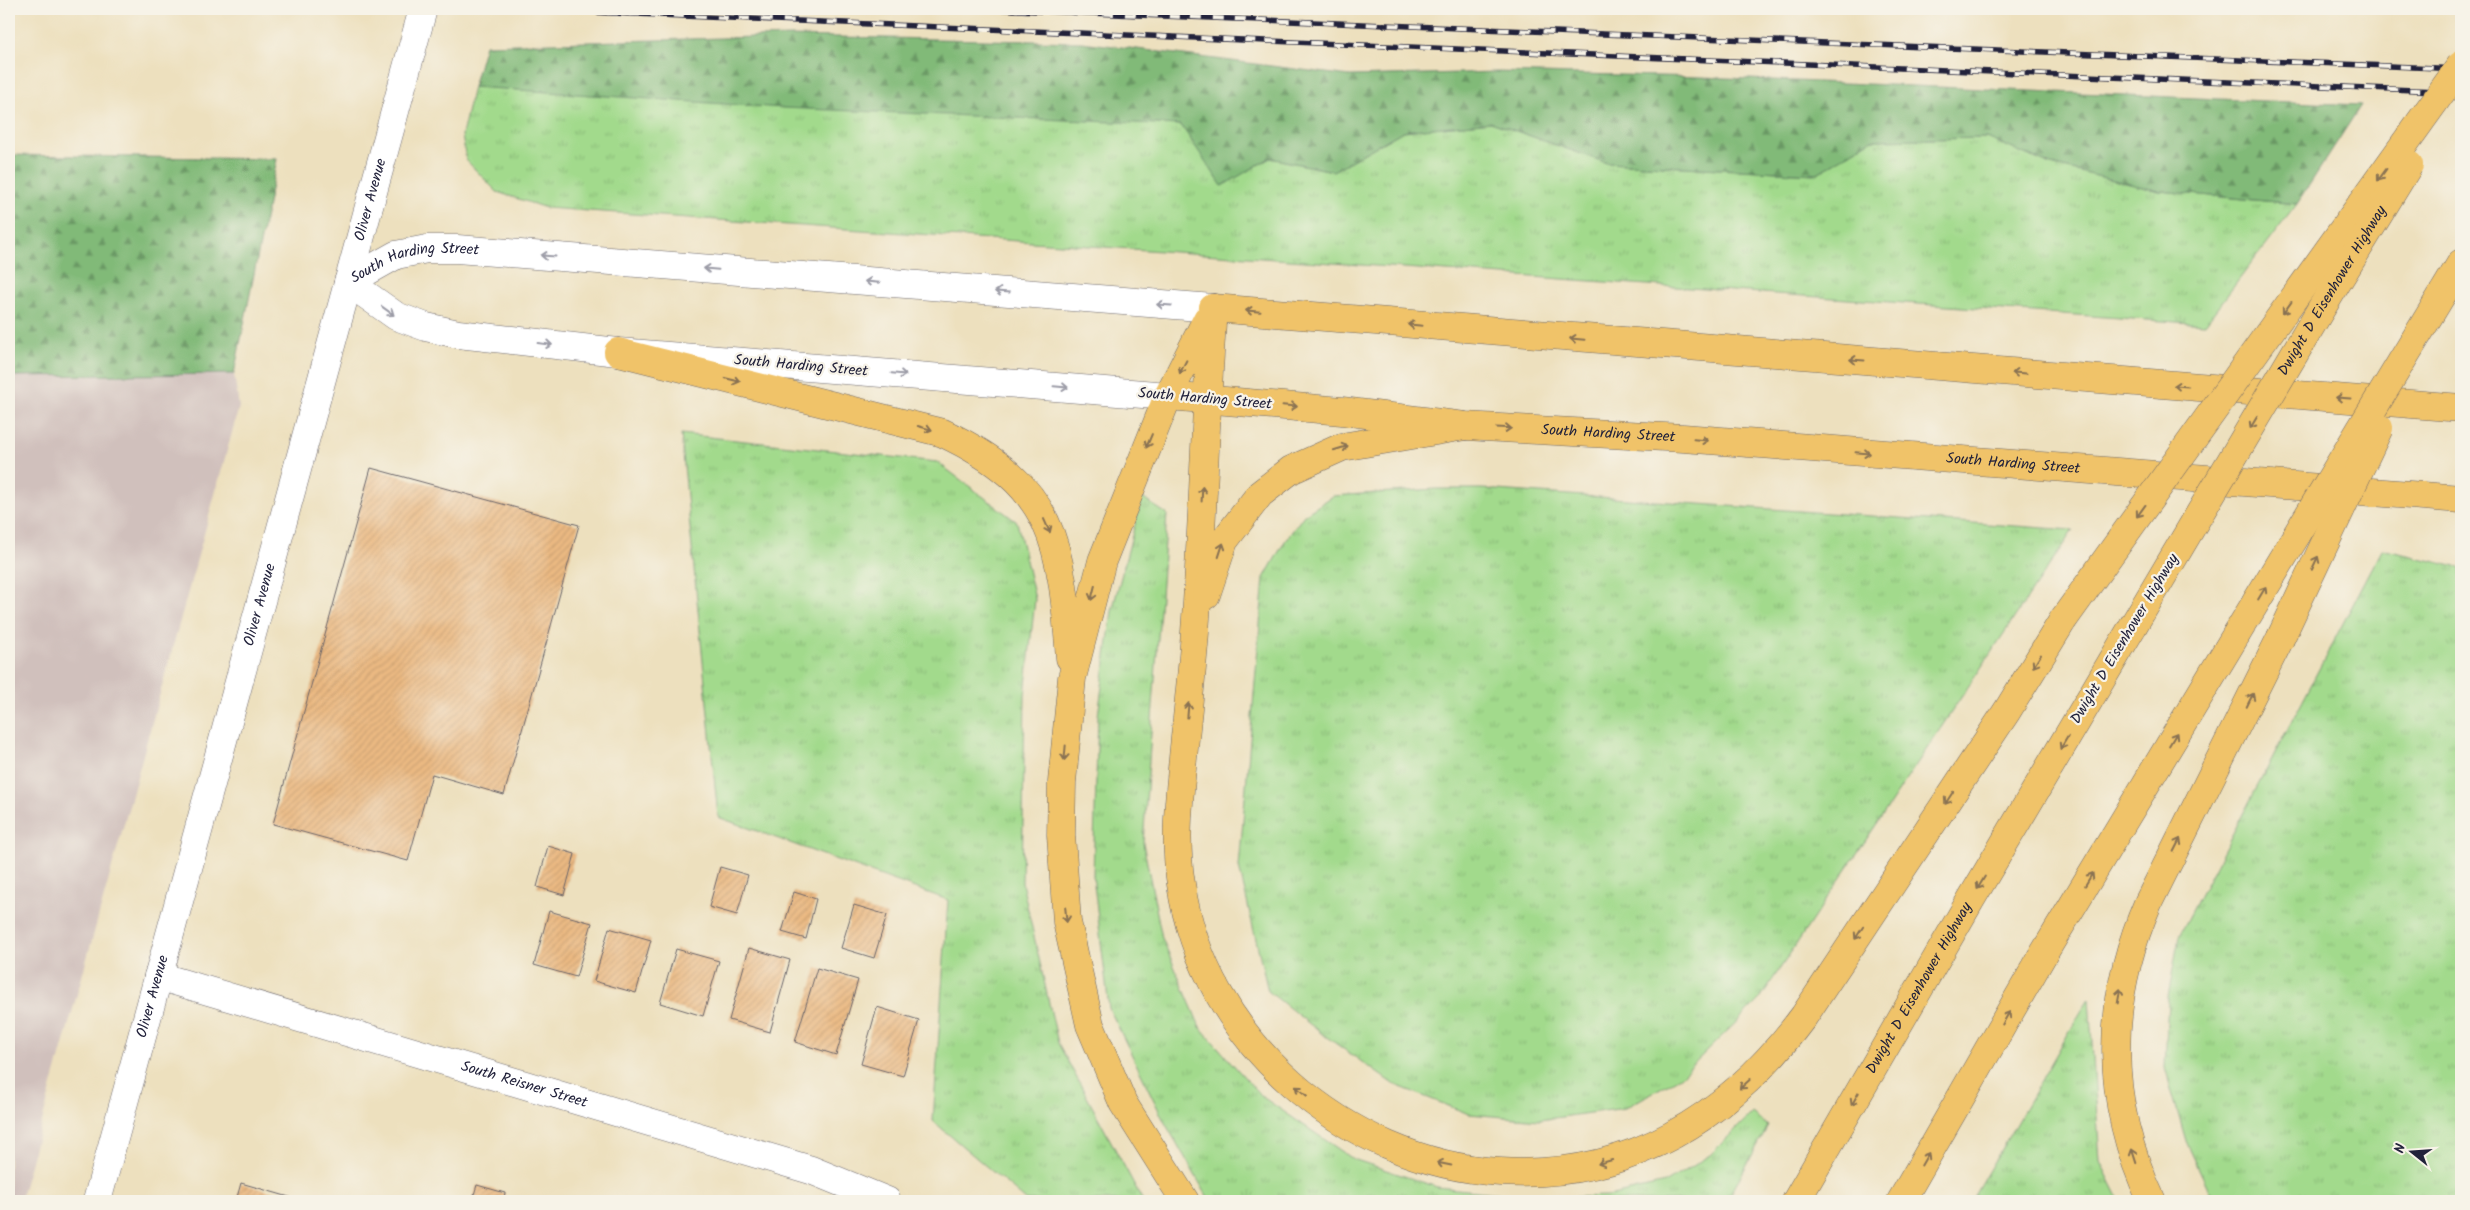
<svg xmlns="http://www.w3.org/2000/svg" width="2470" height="1210" font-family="Kalam,sans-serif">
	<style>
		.industrial { fill: #d0c0bc }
		.grass { fill: url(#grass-tufts); stroke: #627e64 }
		.forest { fill: url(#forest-firs); stroke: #526e5a }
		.building { fill: url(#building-hatch) }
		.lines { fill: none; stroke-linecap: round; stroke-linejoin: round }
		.minor-casing { stroke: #696469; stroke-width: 29 }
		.tertiary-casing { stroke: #696469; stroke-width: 29 }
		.primary-casing { stroke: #696469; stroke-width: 29 }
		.motorway-casing { stroke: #696469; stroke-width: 29 }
		.minor { stroke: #fff; stroke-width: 28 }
		.tertiary { stroke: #fff; stroke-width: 28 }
		.primary { stroke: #f0c369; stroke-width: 28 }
		.motorway { stroke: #f0c369; stroke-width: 28 }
		.rail-casing { stroke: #22223b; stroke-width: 5.5 }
		.rail { stroke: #f7f3e8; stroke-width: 4; stroke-dasharray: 11; stroke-linecap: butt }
		.motorway-bridge-casing { stroke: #696469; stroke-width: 29; stroke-linecap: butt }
		.motorway-bridge { stroke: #f0c369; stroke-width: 28 }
		.oneway { stroke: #897252 }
		.oneway2 { stroke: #9c9ca7 }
		.labels { text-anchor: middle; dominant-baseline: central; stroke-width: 4.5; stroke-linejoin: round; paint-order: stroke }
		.street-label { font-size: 15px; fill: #22223b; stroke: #f7f3e8 }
	</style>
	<defs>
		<pattern id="grass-tufts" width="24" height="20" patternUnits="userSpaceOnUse" patternTransform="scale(1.25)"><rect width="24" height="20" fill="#a2da8c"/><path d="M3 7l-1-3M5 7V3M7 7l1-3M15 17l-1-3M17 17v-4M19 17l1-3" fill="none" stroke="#8bbb7a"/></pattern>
		<pattern id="forest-firs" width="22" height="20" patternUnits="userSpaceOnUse" patternTransform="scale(1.25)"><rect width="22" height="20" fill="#81ba78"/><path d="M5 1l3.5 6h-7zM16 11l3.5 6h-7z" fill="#699764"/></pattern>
		<pattern id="building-hatch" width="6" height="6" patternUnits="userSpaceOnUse" patternTransform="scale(1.25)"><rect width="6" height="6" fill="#ebb982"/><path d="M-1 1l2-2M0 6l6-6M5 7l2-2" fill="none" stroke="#c99f71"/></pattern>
	</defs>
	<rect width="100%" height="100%" fill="#f7f3e8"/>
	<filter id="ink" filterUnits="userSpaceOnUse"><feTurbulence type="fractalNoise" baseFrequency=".02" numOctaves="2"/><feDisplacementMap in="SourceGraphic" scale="10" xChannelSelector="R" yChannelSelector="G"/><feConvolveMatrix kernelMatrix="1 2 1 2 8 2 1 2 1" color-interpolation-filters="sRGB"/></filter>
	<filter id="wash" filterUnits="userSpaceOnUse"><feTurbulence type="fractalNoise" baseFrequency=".0096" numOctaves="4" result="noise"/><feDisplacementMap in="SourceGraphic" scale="20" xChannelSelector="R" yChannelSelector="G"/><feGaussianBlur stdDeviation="1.12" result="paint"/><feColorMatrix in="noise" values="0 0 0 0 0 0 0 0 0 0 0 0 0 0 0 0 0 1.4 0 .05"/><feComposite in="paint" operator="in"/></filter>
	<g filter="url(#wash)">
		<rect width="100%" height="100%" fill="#ede0be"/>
		<path class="industrial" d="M234 374 239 407 20 1201H9V376Z"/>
		<path class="grass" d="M473 87 1181 125 1222 185 1270 158 1333 171 1403 131 1491 122 1607 163 1816 174 1871 140 1987 138 2051 165 2159 191 2297 204 2205 324 546 208 497 192 466 160 462 135Z
			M681 434 937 462 1017 522 1035 599 1025 695 1022 883 1058 1043 1143 1201H1027L933 1121 948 900 718 817Z
			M1436 489H1482L2073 530 1759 1000 1680 1077 1625 1108 1540 1120 1469 1114 1393 1084 1321 1033 1268 991 1239 867 1264 578 1285 541 1304 515 1333 496Z
			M1142 498 1167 514 1143 843 1162 938 1200 1027 1261 1096 1353 1159 1437 1187 1545 1198 1608 1196 1665 1183 1710 1155 1752 1113 1768 1126 1727 1201H1210L1164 1121 1109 1008 1093 876 1098 716 1112 611Z
			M2382 549 2461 568V1201H2214L2186 1141 2165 1068 2168 997 2179 936Z
			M2089 998 2100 1161 2120 1201H1971Z"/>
		<path class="forest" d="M790 36 1082 42 1350 76 1497 72 1702 77 2361 105 2297 204 2159 191 2051 165 1987 138 1871 140 1816 174 1607 163 1491 122 1403 131 1333 171 1270 158 1222 186 1181 125 783 108 473 87 485 45Z
			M9 155 277 159 234 374 9 376Z"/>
		<g id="blocks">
			<path class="building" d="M371 468 579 525 504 795 432 774 408 861 273 824Z
				M548 846 575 854 564 895 537 887Z
				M720 867 748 875 737 915 709 907Z
				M794 892 816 899 806 939 782 932Z
				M854 905 887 915 874 958 841 948Z
				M549 911 592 923 576 977 534 965Z
				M609 928 651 940 636 993 594 981Z
				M749 948 790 960 770 1032 729 1020Z
				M676 949 719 961 703 1016 660 1003Z
				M817 968 858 980 836 1055 795 1042Z
				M877 1007 919 1020 903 1076 861 1064Z
				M241 1183 303 1201H236Z
				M477 1185 505 1193 504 1198 514 1201H472Z"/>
		</g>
	</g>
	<g filter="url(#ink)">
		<use href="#blocks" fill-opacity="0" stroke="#696469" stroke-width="1"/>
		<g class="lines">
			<defs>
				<g id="minor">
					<path id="s1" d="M158 976 811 1170 887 1201"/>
				</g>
				<g id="tertiary">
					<path id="s2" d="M1168 396 618 352 458 334 426 327 396 316 348 282 396 255 427 249H457L1213 308"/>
					<path id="s3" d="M97 1201 423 9"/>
				</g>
				<g id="primary">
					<path d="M1213 308 2461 408"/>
					<path id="s4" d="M1168 396 1342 411 1465 426 1683 438 2461 499"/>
				</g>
				<g id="motorway">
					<path d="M2443 293 2461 263"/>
					<path d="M1213 308C1205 416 1203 524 1195 632 1192 674 1187 716 1183 758 1179 800 1174 842 1181 884 1203 1039 1345 1163 1500 1172 1630 1180 1729 1117 1804 1016L2007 711 2063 620"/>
					<path d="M618 352 943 433C1056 486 1061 543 1070 658"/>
					<path d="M1206 595 1224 541 1260 494 1291 470 1342 447 1465 426"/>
					<path d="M1185 1201 1123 1103 1090 1025 1067 922 1061 835 1062 782 1072 678 1102 561 1168 396 1207 319"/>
					<path id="s5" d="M1796 1201 1970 901 2133 626"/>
					<path d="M1901 1201 2044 953 2236 635"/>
					<path d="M2152 1201C2105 1103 2105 1003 2148 903L2280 639"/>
				</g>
			</defs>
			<use href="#minor" class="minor-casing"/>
			<use href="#tertiary" class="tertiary-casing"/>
			<use href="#primary" class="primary-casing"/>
			<use href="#motorway" class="motorway-casing"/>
			<use href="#minor" class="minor"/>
			<use href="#tertiary" class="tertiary"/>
			<use href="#primary" class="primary"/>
			<use href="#motorway" class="motorway"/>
			<defs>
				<path id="rail" d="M519 9 2461 92
					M993 9 2461 69"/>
			</defs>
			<use href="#rail" class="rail-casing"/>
			<use href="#rail" class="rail"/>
			<defs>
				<g id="motorway-bridge">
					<path d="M2063 620 2461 65"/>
					<path id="s6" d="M2133 626 2321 309 2409 165"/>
					<path d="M2236 635 2443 293"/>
					<path d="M2280 639 2379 428"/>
				</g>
			</defs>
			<use href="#motorway-bridge" class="motorway-bridge-casing"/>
			<use href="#motorway-bridge" class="motorway-bridge"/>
		</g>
		<defs><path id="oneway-shaft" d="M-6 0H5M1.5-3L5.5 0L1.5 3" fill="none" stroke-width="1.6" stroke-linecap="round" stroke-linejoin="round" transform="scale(1.25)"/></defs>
		<g class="oneway">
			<use href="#oneway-shaft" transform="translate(2382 175) rotate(126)"/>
			<use href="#oneway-shaft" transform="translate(2287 308) rotate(126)"/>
			<use href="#oneway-shaft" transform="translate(1253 311) rotate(-175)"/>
			<use href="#oneway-shaft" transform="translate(1415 325) rotate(-175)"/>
			<use href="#oneway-shaft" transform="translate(1577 339) rotate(-175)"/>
			<use href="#oneway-shaft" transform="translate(1857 360) rotate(-176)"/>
			<use href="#oneway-shaft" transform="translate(1183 367) rotate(117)"/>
			<use href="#oneway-shaft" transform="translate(2019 373) rotate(-176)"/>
			<use href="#oneway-shaft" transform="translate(733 380) rotate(14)"/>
			<use href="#oneway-shaft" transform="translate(2181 386) rotate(-176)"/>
			<use href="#oneway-shaft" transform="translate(2343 398) rotate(-176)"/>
			<use href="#oneway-shaft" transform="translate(1290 406) rotate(5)"/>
			<use href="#oneway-shaft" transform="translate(2254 422) rotate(121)"/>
			<use href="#oneway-shaft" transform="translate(925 428) rotate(15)"/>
			<use href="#oneway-shaft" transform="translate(1504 428) rotate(3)"/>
			<use href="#oneway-shaft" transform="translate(1701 440) rotate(5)"/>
			<use href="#oneway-shaft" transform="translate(1149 441) rotate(113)"/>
			<use href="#oneway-shaft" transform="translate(1341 448) rotate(-17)"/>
			<use href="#oneway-shaft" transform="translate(1863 453) rotate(5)"/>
			<use href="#oneway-shaft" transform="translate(1202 494) rotate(-87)"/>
			<use href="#oneway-shaft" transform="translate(2141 511) rotate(126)"/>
			<use href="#oneway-shaft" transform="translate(1047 526) rotate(66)"/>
			<use href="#oneway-shaft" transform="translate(1221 550) rotate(-72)"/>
			<use href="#oneway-shaft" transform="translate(2315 563) rotate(-65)"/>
			<use href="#oneway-shaft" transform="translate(1093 593) rotate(104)"/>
			<use href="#oneway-shaft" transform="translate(2262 593) rotate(-59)"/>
			<use href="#oneway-shaft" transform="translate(2037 661) rotate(122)"/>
			<use href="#oneway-shaft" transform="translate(2250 700) rotate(-64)"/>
			<use href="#oneway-shaft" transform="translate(1188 710) rotate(-85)"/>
			<use href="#oneway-shaft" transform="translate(2173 739) rotate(-59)"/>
			<use href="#oneway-shaft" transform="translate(2064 743) rotate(121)"/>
			<use href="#oneway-shaft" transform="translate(1065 753) rotate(95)"/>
			<use href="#oneway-shaft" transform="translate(1949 798) rotate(123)"/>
			<use href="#oneway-shaft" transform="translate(2177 845) rotate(-63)"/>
			<use href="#oneway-shaft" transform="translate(2089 879) rotate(-59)"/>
			<use href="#oneway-shaft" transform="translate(1981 883) rotate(121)"/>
			<use href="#oneway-shaft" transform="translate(1066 915) rotate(84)"/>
			<use href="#oneway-shaft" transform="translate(1859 933) rotate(123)"/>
			<use href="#oneway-shaft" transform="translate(2119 996) rotate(-80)"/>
			<use href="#oneway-shaft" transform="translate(2006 1018) rotate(-60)"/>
			<use href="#oneway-shaft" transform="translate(1745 1084) rotate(138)"/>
			<use href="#oneway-shaft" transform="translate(1301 1091) rotate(-142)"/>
			<use href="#oneway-shaft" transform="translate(1855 1099) rotate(120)"/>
			<use href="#oneway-shaft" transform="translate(2134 1156) rotate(-108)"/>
			<use href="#oneway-shaft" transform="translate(1925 1159) rotate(-60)"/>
			<use href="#oneway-shaft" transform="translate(1605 1162) rotate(165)"/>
			<use href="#oneway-shaft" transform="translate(1444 1164) rotate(-168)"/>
		</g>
		<g class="oneway2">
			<use href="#oneway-shaft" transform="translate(548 256) rotate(-176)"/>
			<use href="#oneway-shaft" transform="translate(711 269) rotate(-175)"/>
			<use href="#oneway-shaft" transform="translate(872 282) rotate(-175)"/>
			<use href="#oneway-shaft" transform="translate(1002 292) rotate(-176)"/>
			<use href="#oneway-shaft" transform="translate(1164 305) rotate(-176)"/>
			<use href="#oneway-shaft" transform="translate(388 311) rotate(36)"/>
			<use href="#oneway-shaft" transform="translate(545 344) rotate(7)"/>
			<use href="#oneway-shaft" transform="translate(899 374) rotate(5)"/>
			<use href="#oneway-shaft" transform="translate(1061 387) rotate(5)"/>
		</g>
	</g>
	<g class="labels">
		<g class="street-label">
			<text stroke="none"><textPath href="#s3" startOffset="1038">Oliver Avenue</textPath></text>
			<text stroke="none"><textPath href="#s2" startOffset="908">South Harding Street</textPath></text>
			<text stroke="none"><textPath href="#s6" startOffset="390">Dwight D Eisenhower Highway</textPath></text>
			<text transform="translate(801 366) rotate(5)">South Harding Street</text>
			<text transform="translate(1205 399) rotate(5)">South Harding Street</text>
			<text stroke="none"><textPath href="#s4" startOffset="442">South Harding Street</textPath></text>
			<text stroke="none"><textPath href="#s4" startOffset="848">South Harding Street</textPath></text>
			<text stroke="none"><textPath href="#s3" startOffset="618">Oliver Avenue</textPath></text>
			<text transform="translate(2125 639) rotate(-59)">Dwight D Eisenhower Highway</text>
			<text stroke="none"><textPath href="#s5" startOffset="246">Dwight D Eisenhower Highway</textPath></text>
			<text stroke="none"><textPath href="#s3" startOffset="212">Oliver Avenue</textPath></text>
			<text stroke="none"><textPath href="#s1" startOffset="382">South Reisner Street</textPath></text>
		</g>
	</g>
	<rect width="2470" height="1210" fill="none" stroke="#f7f3e8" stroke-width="30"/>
	<g transform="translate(2412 1152) rotate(287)" stroke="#f7f3e8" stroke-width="4" paint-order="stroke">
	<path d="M0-4L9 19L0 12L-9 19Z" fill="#22223b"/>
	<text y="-8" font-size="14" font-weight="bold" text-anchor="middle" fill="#22223b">N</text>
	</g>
</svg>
